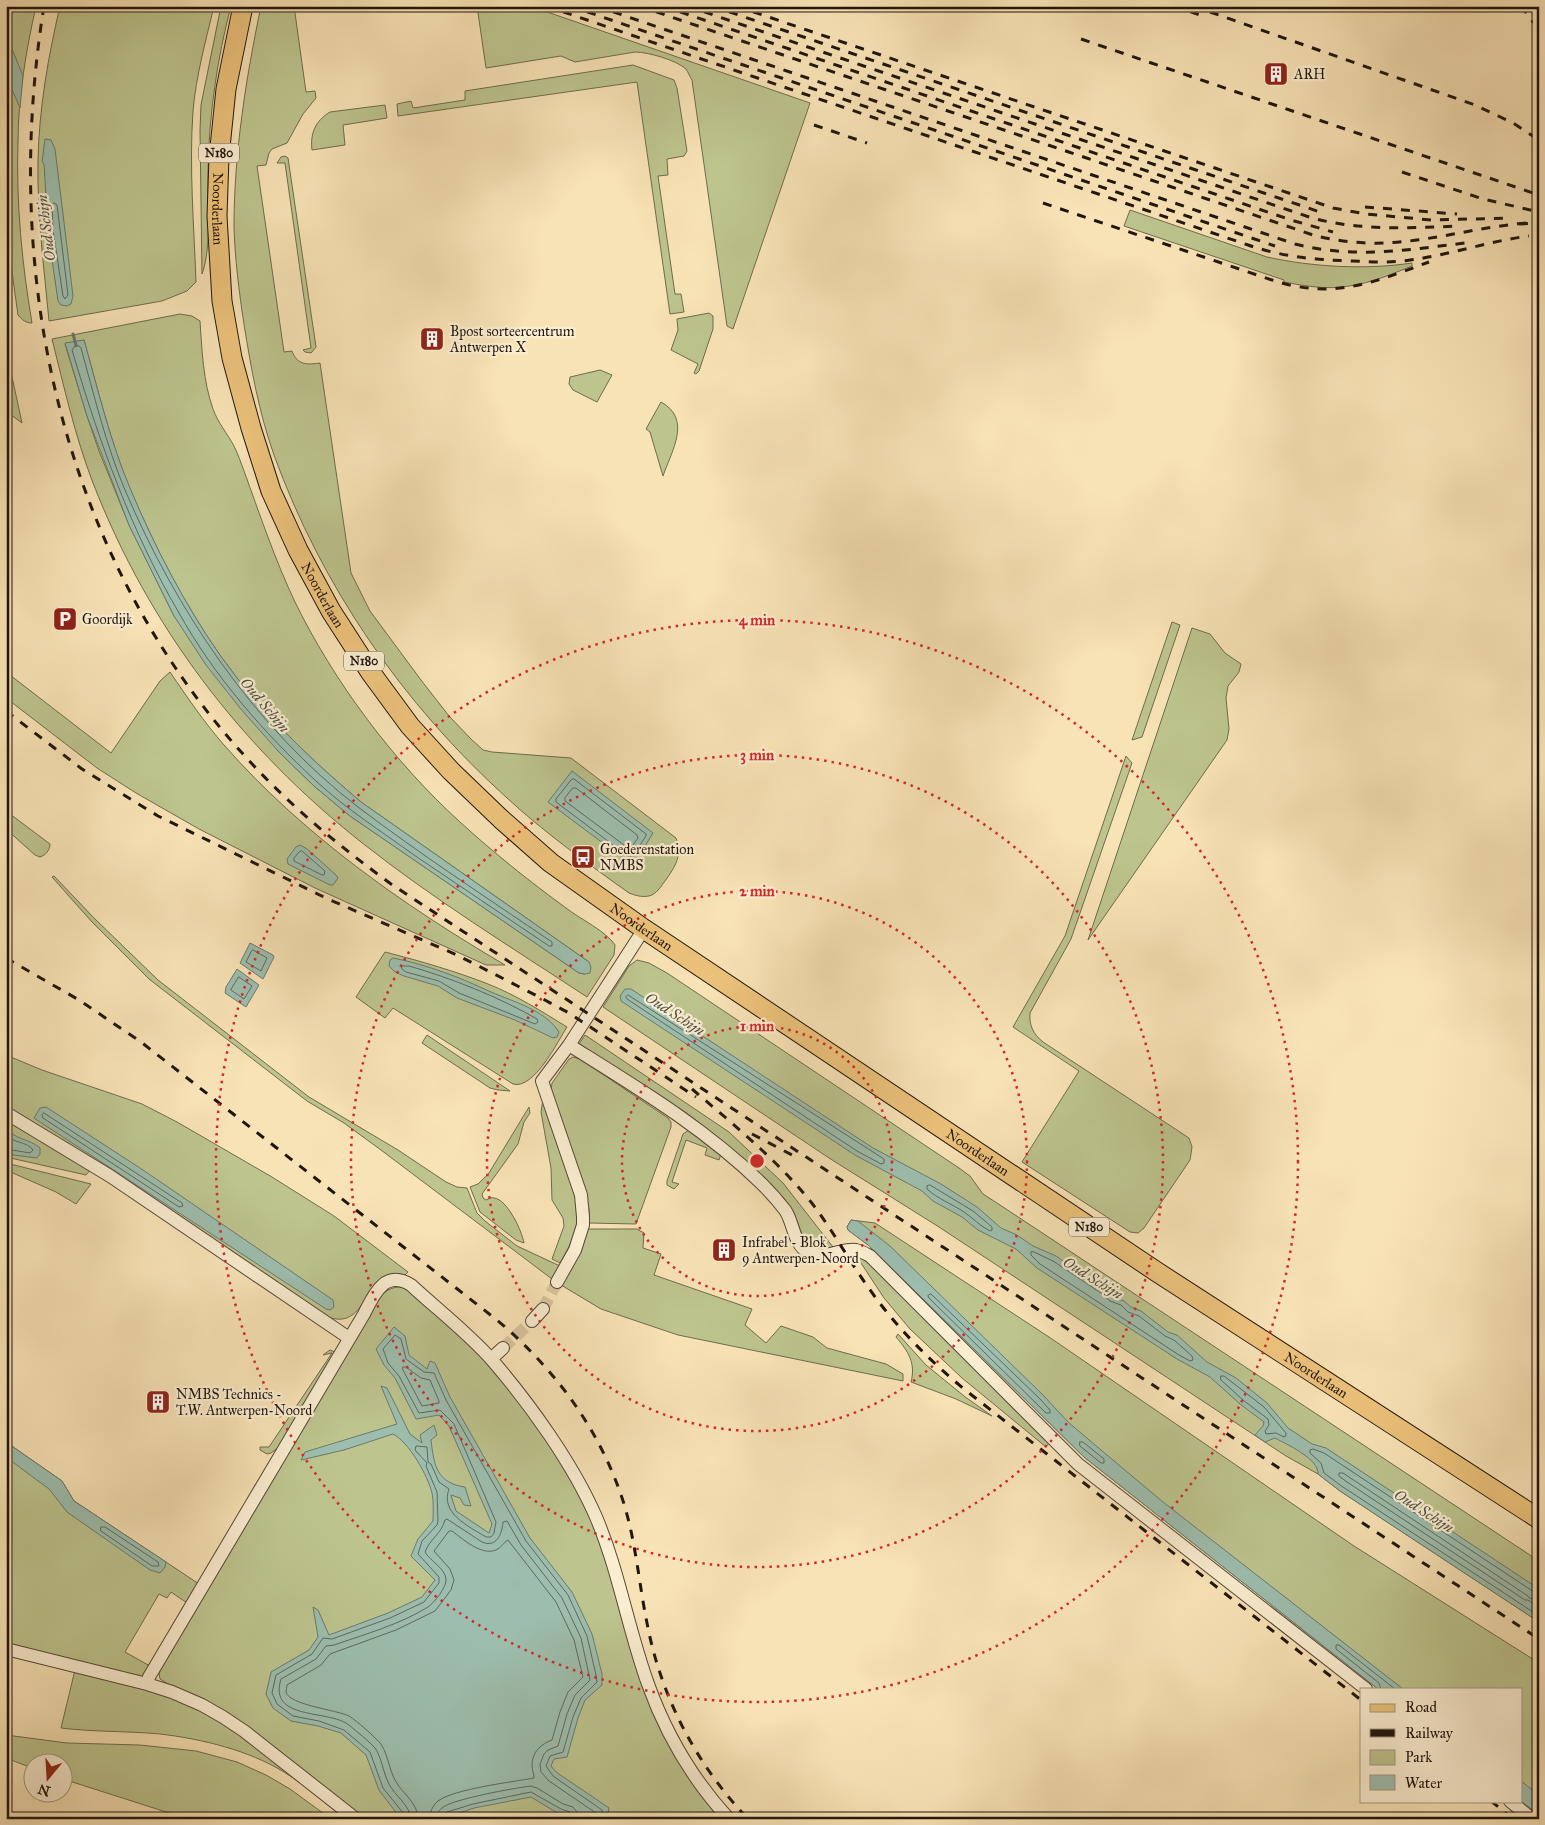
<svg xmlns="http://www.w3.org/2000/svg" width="1545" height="1825" font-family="'IM FELL Great Primer',serif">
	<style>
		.green { fill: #bdc48e; stroke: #6e6c4e; fill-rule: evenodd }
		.water { fill: #9dbeae; stroke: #6b7a6e }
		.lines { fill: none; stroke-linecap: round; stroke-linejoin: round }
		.shore { stroke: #5e6a5e; stroke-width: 1 }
		.stream { stroke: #6b7a6e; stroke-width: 3 }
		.minor-tunnel { stroke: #d8c49d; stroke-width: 12; stroke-dasharray: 12 6; stroke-linecap: butt }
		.minor-casing { stroke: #564838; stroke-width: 14 }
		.primary-casing { stroke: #20150e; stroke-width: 21 }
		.minor { stroke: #faedd0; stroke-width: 12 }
		.primary { stroke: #ecc27b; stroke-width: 19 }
		.rail { stroke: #20150e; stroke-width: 3; stroke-dasharray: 9 9; stroke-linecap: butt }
		.ring { fill: none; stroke: #d62828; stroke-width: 2.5; stroke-dasharray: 2.5 5 }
		.labels { text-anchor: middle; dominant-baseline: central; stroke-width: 4.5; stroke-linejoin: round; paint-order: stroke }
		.shield { fill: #faedd0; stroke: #615648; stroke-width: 1 }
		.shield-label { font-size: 12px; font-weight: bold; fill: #20150e }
		.poi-label { font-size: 14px; fill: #20150e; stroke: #faedd0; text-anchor: start }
		.street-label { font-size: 14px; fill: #20150e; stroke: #faedd0 }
		.water-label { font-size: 15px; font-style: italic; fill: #4c5046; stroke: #faedd0 }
		.centre { fill: #d62828; stroke: #faedd0; stroke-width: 2.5 }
		.ring-label { font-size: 15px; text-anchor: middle; font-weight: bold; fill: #d62828; stroke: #faedd0; stroke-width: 4.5; stroke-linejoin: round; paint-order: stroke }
	</style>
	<rect width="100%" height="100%" fill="#f8e3b6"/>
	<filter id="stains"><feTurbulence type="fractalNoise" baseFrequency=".004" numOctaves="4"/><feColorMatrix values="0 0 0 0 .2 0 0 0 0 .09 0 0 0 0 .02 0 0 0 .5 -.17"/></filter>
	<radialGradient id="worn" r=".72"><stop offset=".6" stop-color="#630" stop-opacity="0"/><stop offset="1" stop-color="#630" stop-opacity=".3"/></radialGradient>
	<path class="green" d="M10 6H36C26 51 18 97 18 143 16 203 22 264 32 323 26 323 22 320 18 315L6 229V11Z
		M60 6H214C206 40 196 76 193 111 189 168 194 225 196 282L187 291 162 301 49 321C44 268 37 215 38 161 39 108 48 58 60 6Z
		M221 6H231C217 59 209 115 208 170 207 199 212 248 202 274L200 130 201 105Z
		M261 6H294L306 92 315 91 316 98 303 114 287 143 272 149 269 153 266 165 257 166 284 352 292 351C297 365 307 365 320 363L351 573 370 611 421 680 449 716 471 739 483 750 492 752 571 758 676 838C683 855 675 867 665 881 661 886 658 892 652 895 644 898 637 896 629 893 587 863 545 833 507 798 403 704 322 587 274 455 259 413 251 368 244 324 239 292 235 259 234 227 234 153 246 78 261 6Z
		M477 6H530L810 103 733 329 727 326 692 80C690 77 688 72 686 69 676 60 648 52 635 52L575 62 561 56 486 68Z
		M633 65 674 80 677 88 687 151 684 156 667 159 668 175 658 176 675 294H681L684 312 670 314 637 82 398 116 397 104 411 101 413 108 465 100V91Z
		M385 105 387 118 343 125 345 145 312 150C310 134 315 121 330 112Z
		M285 156 288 158 316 347 311 353 305 352 303 350 311 348 285 163H277L281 157Z
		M1130 210 1267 257C1313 267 1365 270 1412 263V266C1392 274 1371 283 1349 286 1328 290 1305 286 1284 282V280L1124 226Z
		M709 313 713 316V329L699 371 696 374 694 373 698 364 671 350 678 330 677 319Z
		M180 314 192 316 200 321C202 350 203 381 213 409 218 423 227 433 234 446 238 454 241 463 244 471 260 515 275 560 295 602 334 682 394 762 460 822 494 853 529 881 566 908 580 919 606 931 615 945L614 955 587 997C511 947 433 899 361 842 241 747 149 627 93 483 75 436 64 387 52 339ZM84 340C98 390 110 441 130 489 155 547 185 606 222 658 261 712 310 759 361 802L589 962 585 974 579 973 350 816 314 786 278 751 174 616 129 525 99 451 87 416 65 344Z
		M6 349 22 423 6 411Z
		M600 370 612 375 597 402 573 390 569 384 570 377Z
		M661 402C692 419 672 450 663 476L650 432 646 429Z
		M1172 622 1180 625 1142 737 1132 740Z
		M1192 628 1210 634 1225 653 1241 664 1239 672 1228 686 1226 698 1229 729 1227 740 1088 940Z
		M6 672 111 753 160 681 170 672C187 697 204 722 224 745 303 835 403 905 505 965H486L315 888 199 829 136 793 97 768 6 698Z
		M1126 756 1132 763 1071 939 1030 1013C1029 1025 1033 1034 1043 1042L1189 1138 1192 1147 1190 1160 1144 1228 1138 1233 1130 1232 1022 1162 1079 1071 1013 1027 1065 936Z
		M6 811 50 844C50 850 46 855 40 857L35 855 6 829Z
		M54 876 94 918 158 980 309 1097 398 1150 446 1182 457 1187 467 1188 477 1213 485 1221 517 1246 560 1266 552 1279 381 1150 344 1123 307 1101 149 979 92 922 52 877Z
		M385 952C420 961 455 971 488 984 516 995 541 1011 567 1027 558 1041 534 1090 513 1084L393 1008 385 1018 356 997Z
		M637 960 649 963 667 973 959 1168 970 1176 983 1194 1000 1205 1539 1561V1622L1340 1491 1318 1474 1286 1456 939 1227 829 1158 603 1007 629 966Z
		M427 1035 510 1091 498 1090 490 1088 422 1043Z
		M585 1035 729 1132 783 1183 833 1247C799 1255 803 1226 790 1206 784 1197 774 1188 766 1180 741 1157 716 1135 688 1114 653 1089 615 1067 579 1044Z
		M6 1055 42 1070 142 1104 177 1122 272 1177 334 1216 408 1272 405 1275C362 1263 371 1335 325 1316L6 1107Z
		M573 1057 580 1059 668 1118 671 1122V1127L636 1224 589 1223V1210L587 1199 551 1090 552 1083 569 1059Z
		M543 1099C553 1129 582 1195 577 1224 574 1238 567 1251 560 1263L552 1259 564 1226 563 1218 552 1200 551 1168 541 1112Z
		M529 1107 530 1113 524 1122 518 1144 482 1194 483 1198 486 1200C489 1199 491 1197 494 1198 507 1199 522 1231 524 1243L516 1240 480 1212 470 1187 478 1184 489 1173Z
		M6 1119 91 1169 86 1175 6 1157Z
		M689 1130 721 1154 719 1160 705 1155 707 1148 686 1140 672 1182 679 1184 674 1189 667 1185V1181L683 1134Z
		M6 1163 91 1184 76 1204 56 1192 6 1170Z
		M851 1220 875 1223 1049 1337 1354 1546 1539 1663V1815L1521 1801V1689H1378L1084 1457 868 1245 848 1230 847 1227Z
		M588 1229H637L644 1233 643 1248 661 1254 654 1275 752 1309 745 1325 766 1343 781 1326 813 1337 827 1348 886 1364 903 1374V1381L678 1335 601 1309 561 1285 576 1260Z
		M857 1257H863L1049 1443 1046 1447 962 1378 910 1329 884 1298Z
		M399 1287 405 1288 419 1299 486 1361 542 1432 596 1523 640 1674 725 1819H365L228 1713C207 1700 181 1693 160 1679L159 1673 162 1666 369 1315C377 1302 382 1288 399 1287Z
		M898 1334 926 1365 964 1396 992 1416 956 1399 911 1382C916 1363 908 1351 896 1337Z
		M330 1350 335 1352 279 1447 271 1453 267 1454 260 1450V1447H269L332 1353 323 1355Z
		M6 1442 62 1481 74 1501 199 1584 187 1603 171 1592 167 1598 159 1594 125 1652 150 1666 143 1676 140 1677 6 1643Z
		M75 1670 146 1689 178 1700 223 1721 350 1819H345C325 1803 305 1785 284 1772 248 1750 202 1739 160 1734 127 1731 94 1732 61 1728Z
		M6 1735 67 1743 140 1745 196 1751 237 1762 266 1775 290 1789 331 1819H188L63 1779 62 1762H32V1768L6 1758Z"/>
	<path class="water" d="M6 34 23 76 20 108 6 76Z
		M45 139 51 140 55 149 73 296 71 304 67 306 61 305 58 301 48 231 44 164 42 162Z
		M84 340C98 390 110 441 130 488 154 546 186 607 222 658 261 712 310 759 361 802L589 962 591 967 590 973 585 974 579 973 350 816 314 786 278 751 240 708 206 665 174 616 129 525 87 416 65 343Z
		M572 771 653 833 634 864H631L548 802Z
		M300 845 307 849 336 875 338 878 333 885H330L288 864 287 859 296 847Z
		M250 943 273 955 274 957 263 979 240 963Z
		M393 958C428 965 459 977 491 992 514 1002 545 1010 559 1032L557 1037 553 1038 515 1020 457 998 438 986 404 976 395 972 389 966 390 960Z
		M237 969 259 985 246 1007 225 993 226 987Z
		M625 989H631L873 1148 941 1184 977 1207 1001 1228 1017 1235 1033 1246 1056 1256 1104 1289 1113 1297 1124 1301 1131 1307 1141 1311 1168 1332 1177 1335 1207 1362 1236 1378 1267 1403 1288 1428 1312 1444 1326 1448 1539 1589V1622L1340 1491 1318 1474C1319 1459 1288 1445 1275 1438L1265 1442 1255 1435 1263 1426 1264 1422 1240 1404 1210 1377 1177 1359 1037 1268 1016 1249 978 1230 962 1217 933 1201 922 1191 855 1155 621 1001 620 996Z
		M46 1107 143 1170 333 1300 334 1307 330 1310 326 1309 34 1118 40 1108Z
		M6 1128C11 1131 11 1134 16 1136 25 1141 32 1141 40 1148V1154L37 1158 6 1154Z
		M851 1220 858 1221 890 1246 1043 1395 1068 1422 1095 1445 1163 1502 1403 1689H1378L1084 1457 868 1245 848 1230 847 1227Z
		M394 1327 405 1336 409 1355 427 1369 430 1361 435 1363 450 1397 530 1538 572 1592 592 1634 602 1674V1685L585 1700 578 1718 567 1757 554 1759 551 1766 556 1772 609 1808 607 1819H576L559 1814 531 1797 474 1808 442 1819H401L379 1790 366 1755 341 1733 318 1726 291 1721 273 1708 266 1694 271 1672 309 1650 318 1637 313 1607 318 1610 329 1635 388 1613 422 1597 435 1580 411 1556 418 1539 433 1521C433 1513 434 1502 432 1493 428 1476 409 1442 393 1434L344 1450 301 1460 305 1452 397 1424 381 1386 387 1388 410 1434 422 1443 420 1435 434 1425 437 1435 431 1440C434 1466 437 1483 465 1487L471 1506 464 1505 460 1498 451 1495 456 1511 489 1533 492 1524 449 1426 439 1415 416 1419 395 1378 384 1365 376 1349Z
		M6 1442 62 1481 74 1501 166 1562 165 1567 160 1573 150 1570 67 1512 49 1489 6 1457Z
		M1521 1781 1539 1795V1815L1521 1801Z"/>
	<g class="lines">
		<path class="shore" d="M54 203 57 205 68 295 65 299 63 296 53 230 52 205Z
			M79 346 81 348C94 395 106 445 125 490 176 610 254 727 358 807 420 854 487 898 552 942V946H549C504 916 459 885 414 855 381 831 346 809 316 781 264 733 214 676 179 613 131 531 99 441 72 350L74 347Z
			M574 779 646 834V836L632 857H629L556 802V799L571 780Z
			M573 788H576L637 835 638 838 631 848H628L565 801V798Z
			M302 851 325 871 324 875H322L294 861V858L299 852Z
			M253 950 267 958 261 971 246 962 251 952Z
			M402 966H409C451 978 499 997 537 1019L538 1022 535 1024 459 993 439 981 406 972 402 969Z
			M239 977 252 986 244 999 231 990Z
			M628 995 884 1159V1163L881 1164 857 1151 627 999 626 997Z
			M44 1113 182 1203 183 1206 179 1207 43 1118 42 1115Z
			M6 1134C13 1144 27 1141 33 1150L30 1153 6 1149
			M930 1185 973 1211 992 1227V1230L990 1231C980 1226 973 1218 964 1212 952 1204 938 1199 927 1189V1186Z
			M1034 1252 1053 1261 1101 1293 1110 1301 1121 1305 1128 1312 1139 1316 1165 1336 1174 1340 1192 1356 1193 1360 1190 1361 1179 1355 1040 1264 1031 1255V1252Z
			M931 1294 1040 1399 1050 1410V1413H1046L929 1298 928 1296Z
			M403 1367H406L421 1378 430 1380 439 1401V1403L422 1406 403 1370Z
			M1221 1376H1224L1264 1407 1286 1433V1436L1284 1437 1276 1433 1266 1434 1265 1431 1269 1425 1268 1419 1243 1400 1221 1380Z
			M1080 1442H1083L1104 1459V1463H1101L1080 1446Z
			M101 1527H105L158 1562 159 1566H152L101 1531Z
			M1539 1593 1534 1592 1324 1453 1313 1449 1310 1450V1453L1321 1463 1324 1473 1343 1487 1539 1616
			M1539 1599 1529 1598 1528 1596 1343 1473H1339V1476L1347 1482 1525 1600H1528L1539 1608
			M1381 1689 1379 1683 1336 1649V1645H1339L1395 1689
			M405 1819 404 1814 383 1788 370 1752 344 1730 319 1721 293 1716 277 1704 272 1693 276 1675 312 1654 323 1638 332 1639 390 1618 424 1602 439 1583V1577L418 1554 422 1541 437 1525 438 1521 437 1492 426 1466 427 1463 415 1450 416 1446 427 1447 428 1462 431 1464 439 1482 449 1489C440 1513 468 1526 486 1537H491L494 1533 496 1522 454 1424 440 1410 419 1413 399 1376 388 1363 383 1349 395 1335 401 1339 406 1359 424 1372 434 1373 446 1400 526 1541 568 1595 587 1636 596 1675 597 1682 581 1698 573 1717 563 1752 550 1756 546 1766 553 1776 602 1810 603 1819
			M411 1819C410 1805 395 1796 389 1784 383 1773 382 1758 375 1748 368 1740 357 1732 349 1725 328 1709 268 1721 281 1679L316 1659 326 1646 334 1645C363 1635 401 1624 428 1607 434 1603 447 1587 446 1579 445 1568 430 1561 425 1552 429 1540 442 1533 445 1520L447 1519 482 1542C496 1548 502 1535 503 1522L507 1521 521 1545 562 1598 581 1638 590 1680 575 1695 567 1714 558 1746 548 1750 544 1754 540 1764 541 1772 549 1781 596 1813V1819
			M418 1819C418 1802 402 1794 395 1780 389 1769 388 1755 381 1744 375 1737 357 1721 349 1716 337 1710 289 1705 286 1692 286 1691 287 1686 287 1685L321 1665 330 1654 396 1630 435 1611 451 1590 454 1580 450 1569 434 1551 449 1531H452C463 1539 481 1556 496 1550 501 1548 504 1542 508 1540L556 1602 574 1640 583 1677 568 1692 560 1712 552 1740C541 1744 532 1752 532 1765 532 1770 534 1774 534 1778 512 1782 454 1789 438 1801 432 1806 430 1812 430 1819
			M437 1819C437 1814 438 1811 442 1808 452 1799 515 1788 531 1786L537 1788 563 1804 573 1807 577 1812 579 1819
			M443 1819 444 1815 447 1812 473 1804 531 1792 561 1809 570 1812 572 1819"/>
		<path class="stream" d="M73 334 76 345"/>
		<path class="minor-tunnel" d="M543 1309 557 1282
			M503 1348 532 1321"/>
		<defs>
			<path id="minor" d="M569 1045C636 1087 705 1128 762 1184 770 1192 778 1201 785 1210 794 1223 793 1244 808 1252 825 1261 839 1248 856 1250 861 1251 866 1254 870 1256L1078 1464 1366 1689
				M6 1113 110 1176 349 1338
				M557 1282 575 1250 583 1225V1217L581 1195 542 1081 569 1045 644 929
				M532 1321 543 1309
				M491 1359 503 1348
				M6 1649 147 1684 172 1692 202 1705 223 1717 244 1731 356 1819
				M147 1684 149 1677 364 1314C374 1294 385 1269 411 1285 438 1310 468 1333 492 1360 530 1404 573 1464 596 1517 619 1571 628 1629 648 1684 666 1734 692 1779 729 1819
				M1510 1801 1532 1819"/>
			<g id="primary">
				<path id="s1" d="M243 6 226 89 219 157 217 216 222 301 232 358 251 428 271 491 298 550 331 611 371 673 410 726 451 771 501 819 551 863 644 929 1157 1272 1539 1519"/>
			</g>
		</defs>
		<use href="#minor" class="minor-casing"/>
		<use href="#primary" class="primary-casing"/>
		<use href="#minor" class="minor"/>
		<use href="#primary" class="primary"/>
		<path class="rail" d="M44 6C0 278 62 562 254 766 295 810 342 848 391 884L1539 1639
			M546 6 1248 245C1283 257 1316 260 1353 261 1372 262 1391 263 1410 260 1450 255 1489 241 1529 236
			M570 6 1275 246
			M596 6 1295 244C1355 259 1405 250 1465 243
			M639 6 1316 236C1338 241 1362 244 1385 243 1432 241 1478 227 1526 223
			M663 6 1291 220 1333 232
			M687 6 1312 218C1362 231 1410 228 1461 226
			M712 6 1320 212
			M736 6 1333 208 1366 214 1431 220 1512 218
			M1173 6 1200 15
			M1193 6 1475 105 1513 123 1539 140
			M1521 6 1539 30
			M1081 39 1539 195
			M814 125 867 143
			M1402 172 1483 199 1539 212
			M1043 203 1272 280C1333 300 1372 283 1429 262
			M1365 207 1457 214
			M1519 224 1539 223
			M6 711 82 769 158 816 328 899 457 955 543 999 569 1013 696 1097
			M6 958 79 1000 141 1042 497 1320C556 1370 601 1431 624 1504 636 1543 639 1584 647 1623 661 1697 696 1764 748 1819
			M692 1089C734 1125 776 1159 811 1202 832 1229 848 1259 868 1287 895 1326 928 1359 964 1389L1361 1700
			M752 1134 794 1156
			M1491 1801 1513 1819"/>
	</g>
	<g class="ring">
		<circle cx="757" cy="1161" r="135"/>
		<circle cx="757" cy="1161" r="270"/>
		<circle cx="757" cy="1161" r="406"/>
		<circle cx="757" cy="1161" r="541"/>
	</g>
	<defs>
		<symbol id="building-square" viewBox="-11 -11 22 22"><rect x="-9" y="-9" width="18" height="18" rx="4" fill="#8f2418" stroke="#faedd0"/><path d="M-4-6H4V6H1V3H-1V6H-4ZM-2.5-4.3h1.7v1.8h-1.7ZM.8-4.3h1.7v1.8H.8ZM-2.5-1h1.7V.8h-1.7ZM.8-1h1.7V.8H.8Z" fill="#fff"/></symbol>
		<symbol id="parking-square" viewBox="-11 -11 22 22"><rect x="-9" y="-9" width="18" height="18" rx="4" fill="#8f2418" stroke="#faedd0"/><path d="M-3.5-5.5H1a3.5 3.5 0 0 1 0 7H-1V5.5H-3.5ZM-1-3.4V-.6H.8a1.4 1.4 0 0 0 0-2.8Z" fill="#fff"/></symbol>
		<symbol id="bus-square" viewBox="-11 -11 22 22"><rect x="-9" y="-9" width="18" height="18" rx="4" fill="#8f2418" stroke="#faedd0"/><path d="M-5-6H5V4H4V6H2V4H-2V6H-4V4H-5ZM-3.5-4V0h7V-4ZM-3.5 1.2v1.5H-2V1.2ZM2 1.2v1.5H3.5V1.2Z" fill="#fff"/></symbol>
	</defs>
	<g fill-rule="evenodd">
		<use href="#building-square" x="1262" y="60" width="28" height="28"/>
		<use href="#building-square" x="418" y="325" width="28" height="28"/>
		<use href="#parking-square" x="51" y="605" width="28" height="28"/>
		<use href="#bus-square" x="569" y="843" width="28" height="28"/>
		<use href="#building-square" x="710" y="1236" width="28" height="28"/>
		<use href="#building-square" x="144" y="1388" width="28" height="28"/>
	</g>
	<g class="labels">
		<g class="shield">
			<rect x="199" y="143.5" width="40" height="19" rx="4"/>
			<rect x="344" y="651.5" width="40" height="19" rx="4"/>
			<rect x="1069" y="1217.5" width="40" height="19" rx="4"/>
		</g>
		<g class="shield-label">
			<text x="219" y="153">N180</text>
			<text x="364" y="661">N180</text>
			<text x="1089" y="1227">N180</text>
		</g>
		<g class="poi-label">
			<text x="1294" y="74">ARH</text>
			<text x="450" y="331">Bpost sorteercentrum<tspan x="450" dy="16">Antwerpen X</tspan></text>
			<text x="82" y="619">Goordijk</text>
			<text x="600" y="849">Goederenstation<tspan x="600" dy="16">NMBS</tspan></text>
			<text x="742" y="1242">Infrabel - Blok<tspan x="742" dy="16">9 Antwerpen-Noord</tspan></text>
			<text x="176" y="1394">NMBS Technics -<tspan x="176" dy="16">T.W. Antwerpen-Noord</tspan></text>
		</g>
		<g class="street-label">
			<text stroke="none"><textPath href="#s1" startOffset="205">Noorderlaan</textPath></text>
			<text stroke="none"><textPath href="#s1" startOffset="610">Noorderlaan</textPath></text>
			<text stroke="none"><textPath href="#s1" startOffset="1075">Noorderlaan</textPath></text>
			<text stroke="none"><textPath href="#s1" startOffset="1480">Noorderlaan</textPath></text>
			<text stroke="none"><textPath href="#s1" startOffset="1885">Noorderlaan</textPath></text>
		</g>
		<g class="water-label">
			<text transform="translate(46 228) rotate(-97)">Oud Schijn</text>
			<text transform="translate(265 705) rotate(50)">Oud Schijn</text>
			<text transform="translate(675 1014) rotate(33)">Oud Schijn</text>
			<text transform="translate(1093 1278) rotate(32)">Oud Schijn</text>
			<text transform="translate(1424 1511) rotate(33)">Oud Schijn</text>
		</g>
	</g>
	<circle cx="757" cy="1161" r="8" class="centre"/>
	<g class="ring-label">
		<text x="757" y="625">4 min</text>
		<text x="757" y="760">3 min</text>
		<text x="757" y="896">2 min</text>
		<text x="757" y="1031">1 min</text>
	</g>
	<rect width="1545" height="1825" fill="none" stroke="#f8e3b6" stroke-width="25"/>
	<rect x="8" y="8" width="1530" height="1810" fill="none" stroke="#20150e" stroke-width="2.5"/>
	<rect x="12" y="12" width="1520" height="1800" fill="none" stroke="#20150e"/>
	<rect x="1360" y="1688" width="162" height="115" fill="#faedd0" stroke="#a39782"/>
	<rect x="1370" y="1704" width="25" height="8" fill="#ecc27b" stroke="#a39782"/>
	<text x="1405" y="1712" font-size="15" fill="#20150e">Road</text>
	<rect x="1370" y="1729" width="25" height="8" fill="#20150e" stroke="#a39782"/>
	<text x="1405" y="1738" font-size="15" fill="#20150e">Railway</text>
	<rect x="1370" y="1750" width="25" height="15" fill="#bdc48e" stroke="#a39782"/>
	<text x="1405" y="1762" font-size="15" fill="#20150e">Park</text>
	<rect x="1370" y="1775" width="25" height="15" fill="#9dbeae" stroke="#a39782"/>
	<text x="1405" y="1788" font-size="15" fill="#20150e">Water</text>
	<g transform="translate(48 1778) rotate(198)"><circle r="24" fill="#faedd0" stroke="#a39782"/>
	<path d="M0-4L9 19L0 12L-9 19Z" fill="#8f2418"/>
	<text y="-8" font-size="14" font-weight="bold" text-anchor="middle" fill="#20150e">N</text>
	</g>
	<rect width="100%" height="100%" filter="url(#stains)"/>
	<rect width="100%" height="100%" fill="url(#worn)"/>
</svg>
